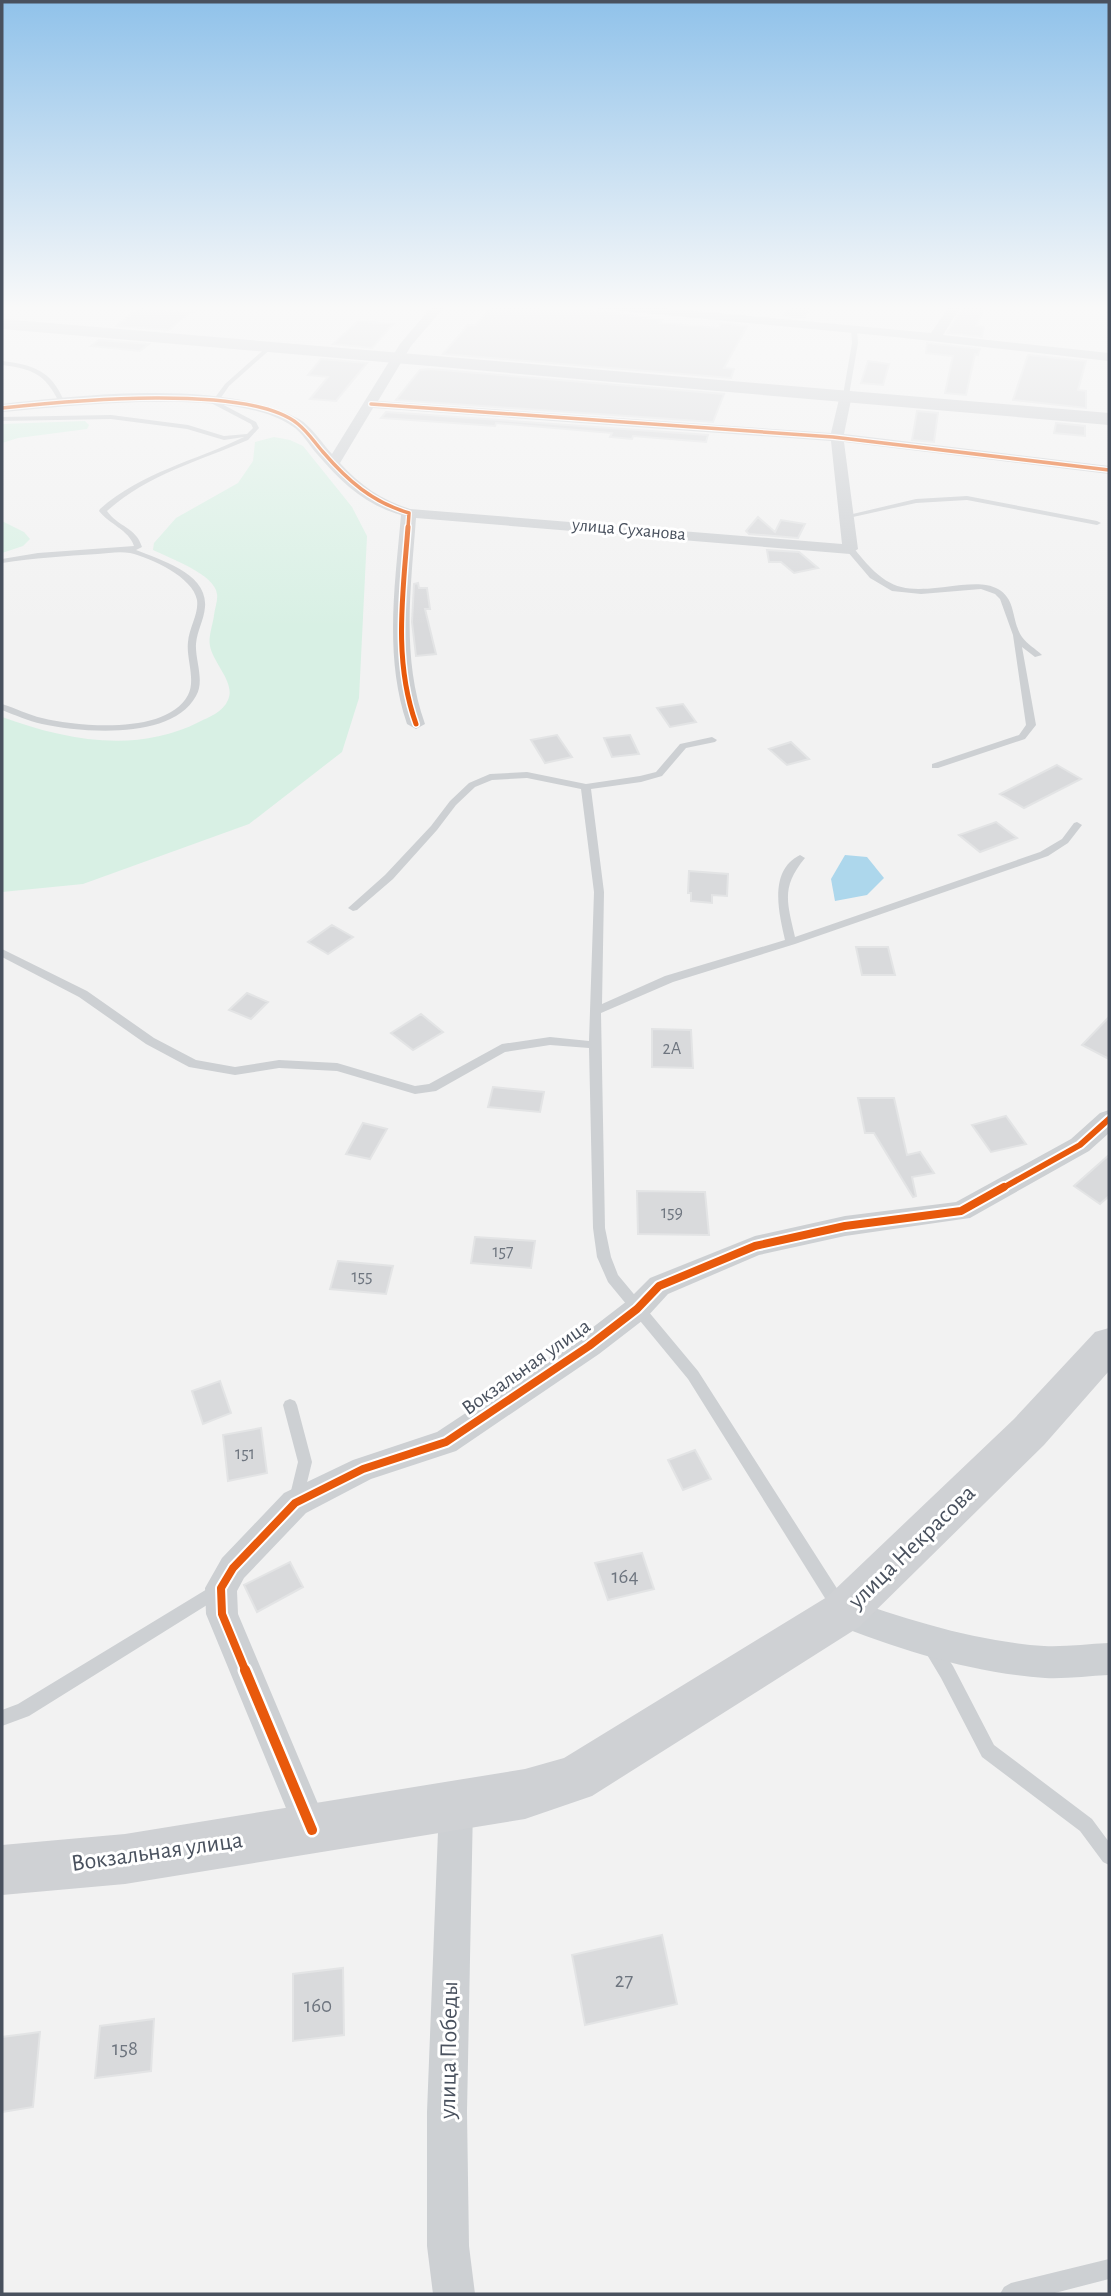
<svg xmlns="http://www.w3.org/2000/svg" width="1111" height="2296" font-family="'Alegreya Sans',sans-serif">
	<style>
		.green { fill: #d8f0e4 }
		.water { fill: #add7ec }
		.building { fill: #d9dadc; stroke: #e3e4e5; stroke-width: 2 }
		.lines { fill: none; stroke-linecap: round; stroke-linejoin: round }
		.lane { fill: #cdd0d3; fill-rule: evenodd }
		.street { fill: #cdd0d3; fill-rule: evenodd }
		.secondary { fill: #cfd1d4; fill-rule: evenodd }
		.cycleway-far4-casing { stroke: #fff; stroke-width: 6 }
		.cycleway-far3-casing { stroke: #fff; stroke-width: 8 }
		.cycleway-far2-casing { stroke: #fff; stroke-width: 10 }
		.cycleway-far1-casing { stroke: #fff; stroke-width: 12 }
		.cycleway-casing { stroke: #fff; stroke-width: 15 }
		.cycleway-far4 { stroke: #e8590c; stroke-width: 3.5 }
		.cycleway-far3 { stroke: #e8590c; stroke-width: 5 }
		.cycleway-far2 { stroke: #e8590c; stroke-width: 6 }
		.cycleway-far1 { stroke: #e8590c; stroke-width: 8 }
		.cycleway { stroke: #e8590c; stroke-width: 10 }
		.labels { text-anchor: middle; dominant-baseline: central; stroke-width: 6; stroke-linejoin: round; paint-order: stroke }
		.far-street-label { font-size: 18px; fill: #49515e; stroke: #fff }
		.number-label { font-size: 18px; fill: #6e757f }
		.street-label { font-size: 21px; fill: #49515e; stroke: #fff }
		.near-number-label { font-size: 21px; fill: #6e757f }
		.near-street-label { font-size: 24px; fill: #49515e; stroke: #fff }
	</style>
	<rect width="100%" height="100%" fill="#f2f2f2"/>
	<path class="green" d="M85 421 89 425 87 429 18 438 2 443V424Z
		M274 437 290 440 303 446 352 507 367 536 359 698 342 752 249 824 83 884 2 892V717C65 740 136 754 199 722 209 717 223 712 228 700 236 683 213 663 210 646 208 637 213 624 214 615 215 608 218 600 217 594 215 574 169 558 153 550L154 543 176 518 238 483 253 461 255 442Z
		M2 521 24 532 30 539 23 546 2 553Z"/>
	<path class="water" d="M845 855 867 857 884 878 867 895 835 901 831 879Z"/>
	<path class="building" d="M493 305 576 310 578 308 662 320 660 323 719 328 721 323 747 326 724 368 734 369 731 378 443 354 468 325H476Z
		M964 305H986L976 326 984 327 982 337 947 333Z
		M789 306 811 308 804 318 783 316Z
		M140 307 190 313 168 330 116 326Z
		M358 321 393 324 372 348 333 344Z
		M99 340 149 344 140 351 91 346Z
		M927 343 980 349 978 355 975 354 966 395 945 393 953 356 926 353Z
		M1028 355 1086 361 1078 390 1086 391V408L1013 400Z
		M321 359 367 363 336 401 310 399 328 377 308 375Z
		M868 361 889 364 883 385 861 383Z
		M430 369 724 394 713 422 396 400 420 370Z
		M917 411 938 413 934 442 912 440Z
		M386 412 708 435 706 442 633 436 632 439 610 437 612 433 496 423 495 426 381 418Z
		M1056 423 1085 426V436L1054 433Z
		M758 517 775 532 781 520 805 524 798 538 749 534 746 531Z
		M767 550 799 552 818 568 794 573 781 562H769Z
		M418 583 419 588H427L430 609H425L436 654 416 656 412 622 414 584Z
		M683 704 696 722 670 727 657 708Z
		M557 735 572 757 545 763 531 740Z
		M630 735 639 754 612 757 604 738Z
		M791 742 809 759 787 765 769 749Z
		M1057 765 1081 779 1024 808 1000 794Z
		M996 822 1017 838 980 852 959 835Z
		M689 871 728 874 727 896 712 895V903L691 901V893H688Z
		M332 925 353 937 328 954 308 942Z
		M856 947H888L895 975H862Z
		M247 993 268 1002 251 1019 229 1010Z
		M421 1014 443 1032 413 1050 391 1033Z
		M1109 1017V1059L1082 1045Z
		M652 1029 691 1030 693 1068 652 1067Z
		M493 1087 544 1092 540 1112 488 1107Z
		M858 1098H894L907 1155 920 1152 934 1173 912 1177 916 1196 913 1197 874 1133H865Z
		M1006 1116 1026 1144 991 1152 972 1125Z
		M363 1123 387 1129 370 1159 346 1154Z
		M1109 1155V1196L1100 1204 1074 1186Z
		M637 1191 705 1192 709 1235 638 1234Z
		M475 1237 535 1241 531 1268 471 1263Z
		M338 1261 393 1266 386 1294 330 1289Z
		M220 1381 231 1413 203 1424 192 1391Z
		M261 1428 267 1473 228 1481 223 1435Z
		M695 1450 711 1479 683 1490 668 1460Z
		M642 1553 654 1589 608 1600 595 1563Z
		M290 1562 303 1587 257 1612 244 1585Z
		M662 1935 677 2004 585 2025 572 1955Z
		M343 1968 344 2035 293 2041V1974Z
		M154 2019 151 2071 95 2078 100 2026Z
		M40 2032 33 2107 2 2112V2037Z"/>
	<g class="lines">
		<path class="lane" d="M854 327 857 329 858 343 849 395 846 397 843 395 852 343 851 329Z
			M268 346 273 347 229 386 218 402 256 422 259 428 248 440C199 461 147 475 107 511 118 527 136 527 142 547L136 550C160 560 208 573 205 607 204 620 197 631 196 644 195 660 205 681 196 696 172 740 84 733 42 724 28 721 15 715 2 710V704C16 708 28 715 42 718 79 727 167 735 188 695 196 680 186 658 188 642 189 628 199 614 197 600 193 577 151 558 130 553 120 551 108 553 98 554 65 556 34 558 2 563V559L38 553 134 546C129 530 109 524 99 511L100 509C142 472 195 461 244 437L224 440 187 429 111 419 2 421V417L111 415 188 425 224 436 247 434 253 428 251 424 211 403 225 384Z
			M2 361C33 365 51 370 64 401L59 402C45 374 33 369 2 365Z
			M967 496 1097 521 1101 523 1097 525 967 500 916 503 844 519 840 517 916 499Z
			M847 547H853C890 595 905 592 961 585 974 584 987 583 998 589 1017 600 1011 621 1022 637 1027 644 1036 649 1042 655L1035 657 1022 647 1036 725 1025 739 938 768H932V764L1019 735 1026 725 1013 635 1000 599 995 594 981 589 921 594 892 591 870 578 847 551Z
			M712 737 717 740 715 742 686 748 662 776 641 782 591 789 604 892 602 1004 665 976 785 940C779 913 768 871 800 855L805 858C781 887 787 902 795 937L1040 852 1062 839 1074 823 1077 822 1082 825 1068 843 1048 856 795 944 673 982 601 1013 605 1228 611 1257 618 1275 698 1371 845 1601 847 1606 845 1611 839 1614 833 1611 688 1379 608 1282 597 1257 593 1228 589 1048 550 1045 505 1052 436 1091 415 1094 337 1071 279 1068 235 1075 189 1067 146 1044 79 997 2 957V949L87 991 154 1038 196 1060 235 1067 279 1060 337 1063 415 1086 429 1084 502 1044 550 1037 589 1041 594 892 581 789 527 778 492 780 475 787 456 805 437 830 393 879 357 910 353 911 348 908 385 875 431 826 450 801 469 783 490 774 527 772 586 784 640 776 656 772 680 744Z
			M290 1399 295 1401 297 1405 312 1462 303 1499 301 1504 296 1506 291 1504 289 1499 298 1462 283 1405 285 1401Z
			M217 1583 223 1585 225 1590 223 1595 29 1716 2 1726V1710L18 1704Z
			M931 1640 937 1642 953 1666 994 1745 1092 1819 1109 1842V1865L1103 1862 1080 1831 982 1757 941 1678 923 1648 925 1642Z
			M1109 2259V2279L1051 2294H1000L1004 2287 1011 2283Z"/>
		<path class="street" d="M433 305H446L411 346 378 401 831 433 840 395 846 391 852 395 844 434 1109 466V474L844 442 858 549 850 554 416 518C411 587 401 657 425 724L416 729 407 724C384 656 395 585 401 515 365 505 341 482 317 454 309 445 302 432 292 426 236 386 70 406 2 412V404C86 395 222 379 299 419 311 426 322 443 332 454L400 344ZM373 408 831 441 842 544 410 509C381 500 360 485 340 463Z
			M585 305H633L931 333 950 305H962L943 335 1109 353V361L895 337 591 308Z
			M1109 1110V1133L1089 1151 970 1218 845 1236 759 1255 668 1294 647 1317 599 1354 456 1451 371 1479 306 1513 244 1578 237 1591 238 1614 329 1830 324 1842 312 1847 300 1842 206 1614 205 1588 222 1558 284 1493 353 1460 437 1432 579 1338 627 1301 650 1278 755 1236 845 1216 956 1202 1071 1139 1100 1113Z
			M843 1597C908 1620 974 1641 1044 1646 1065 1647 1087 1644 1109 1643V1675C1088 1676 1066 1679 1045 1678 972 1673 900 1650 832 1623L827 1612 832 1601Z
			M456 1789 468 1794 473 1806 467 2112 469 2246 475 2294H433L427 2246V2112L439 1806 444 1794Z"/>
		<path class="secondary" d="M2 319 1109 413V425L2 329Z
			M1109 1328V1371L1044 1445 859 1627 592 1796 525 1819 125 1884 2 1895V1845L125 1834 525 1769 564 1758 827 1597 1014 1419 1095 1332Z"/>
		<defs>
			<path id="cycleway-far4" d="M371 404 833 437 1109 470
				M2 408C66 401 248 383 298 424 308 432 315 443 323 452 348 481 372 502 409 513L408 528"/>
			<path id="cycleway-far3" d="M408 527C403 593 393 660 416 724"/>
			<path id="cycleway-far2" d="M1001 1189 1080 1145 1109 1119"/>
			<path id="cycleway-far1" d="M246 1672 222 1614 221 1588 233 1568 295 1503 363 1469 446 1442 589 1346 637 1309 659 1286 755 1246 845 1226 961 1211 1004 1187"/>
			<path id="cycleway" d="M245 1670 312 1830"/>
		</defs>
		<use href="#cycleway-far4" class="cycleway-far4-casing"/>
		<use href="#cycleway-far3" class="cycleway-far3-casing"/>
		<use href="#cycleway-far2" class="cycleway-far2-casing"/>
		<use href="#cycleway-far1" class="cycleway-far1-casing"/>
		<use href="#cycleway" class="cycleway-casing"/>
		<use href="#cycleway-far4" class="cycleway-far4"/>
		<use href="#cycleway-far3" class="cycleway-far3"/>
		<use href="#cycleway-far2" class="cycleway-far2"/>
		<use href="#cycleway-far1" class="cycleway-far1"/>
		<use href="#cycleway" class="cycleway"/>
	</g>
	<linearGradient id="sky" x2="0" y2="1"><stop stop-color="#90c2ea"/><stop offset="0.49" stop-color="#f9f9f9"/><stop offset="1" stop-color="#f9f9f9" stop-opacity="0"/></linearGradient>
	<rect width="1111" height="627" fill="url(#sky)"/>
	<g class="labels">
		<g class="far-street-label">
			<text transform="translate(629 530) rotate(5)">улица Суханова</text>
		</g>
		<g class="number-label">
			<text x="672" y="1049">2А</text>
			<text x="672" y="1213">159</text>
			<text x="503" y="1252">157</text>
			<text x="362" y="1277">155</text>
			<text x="245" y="1454">151</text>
		</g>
		<g class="street-label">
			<text transform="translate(526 1367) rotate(-35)">Вокзальная улица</text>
		</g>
		<g class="near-number-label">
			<text x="625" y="1576">164</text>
			<text x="624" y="1980">27</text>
			<text x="318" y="2005">160</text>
			<text x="125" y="2048">158</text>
		</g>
		<g class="near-street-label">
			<text transform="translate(912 1547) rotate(-44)">улица Некрасова</text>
			<text transform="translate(157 1852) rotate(-8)">Вокзальная улица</text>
			<text transform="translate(449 2050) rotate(-89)">улица Победы</text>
		</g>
	</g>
	<rect width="1111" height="2296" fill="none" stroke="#49515e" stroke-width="7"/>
</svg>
